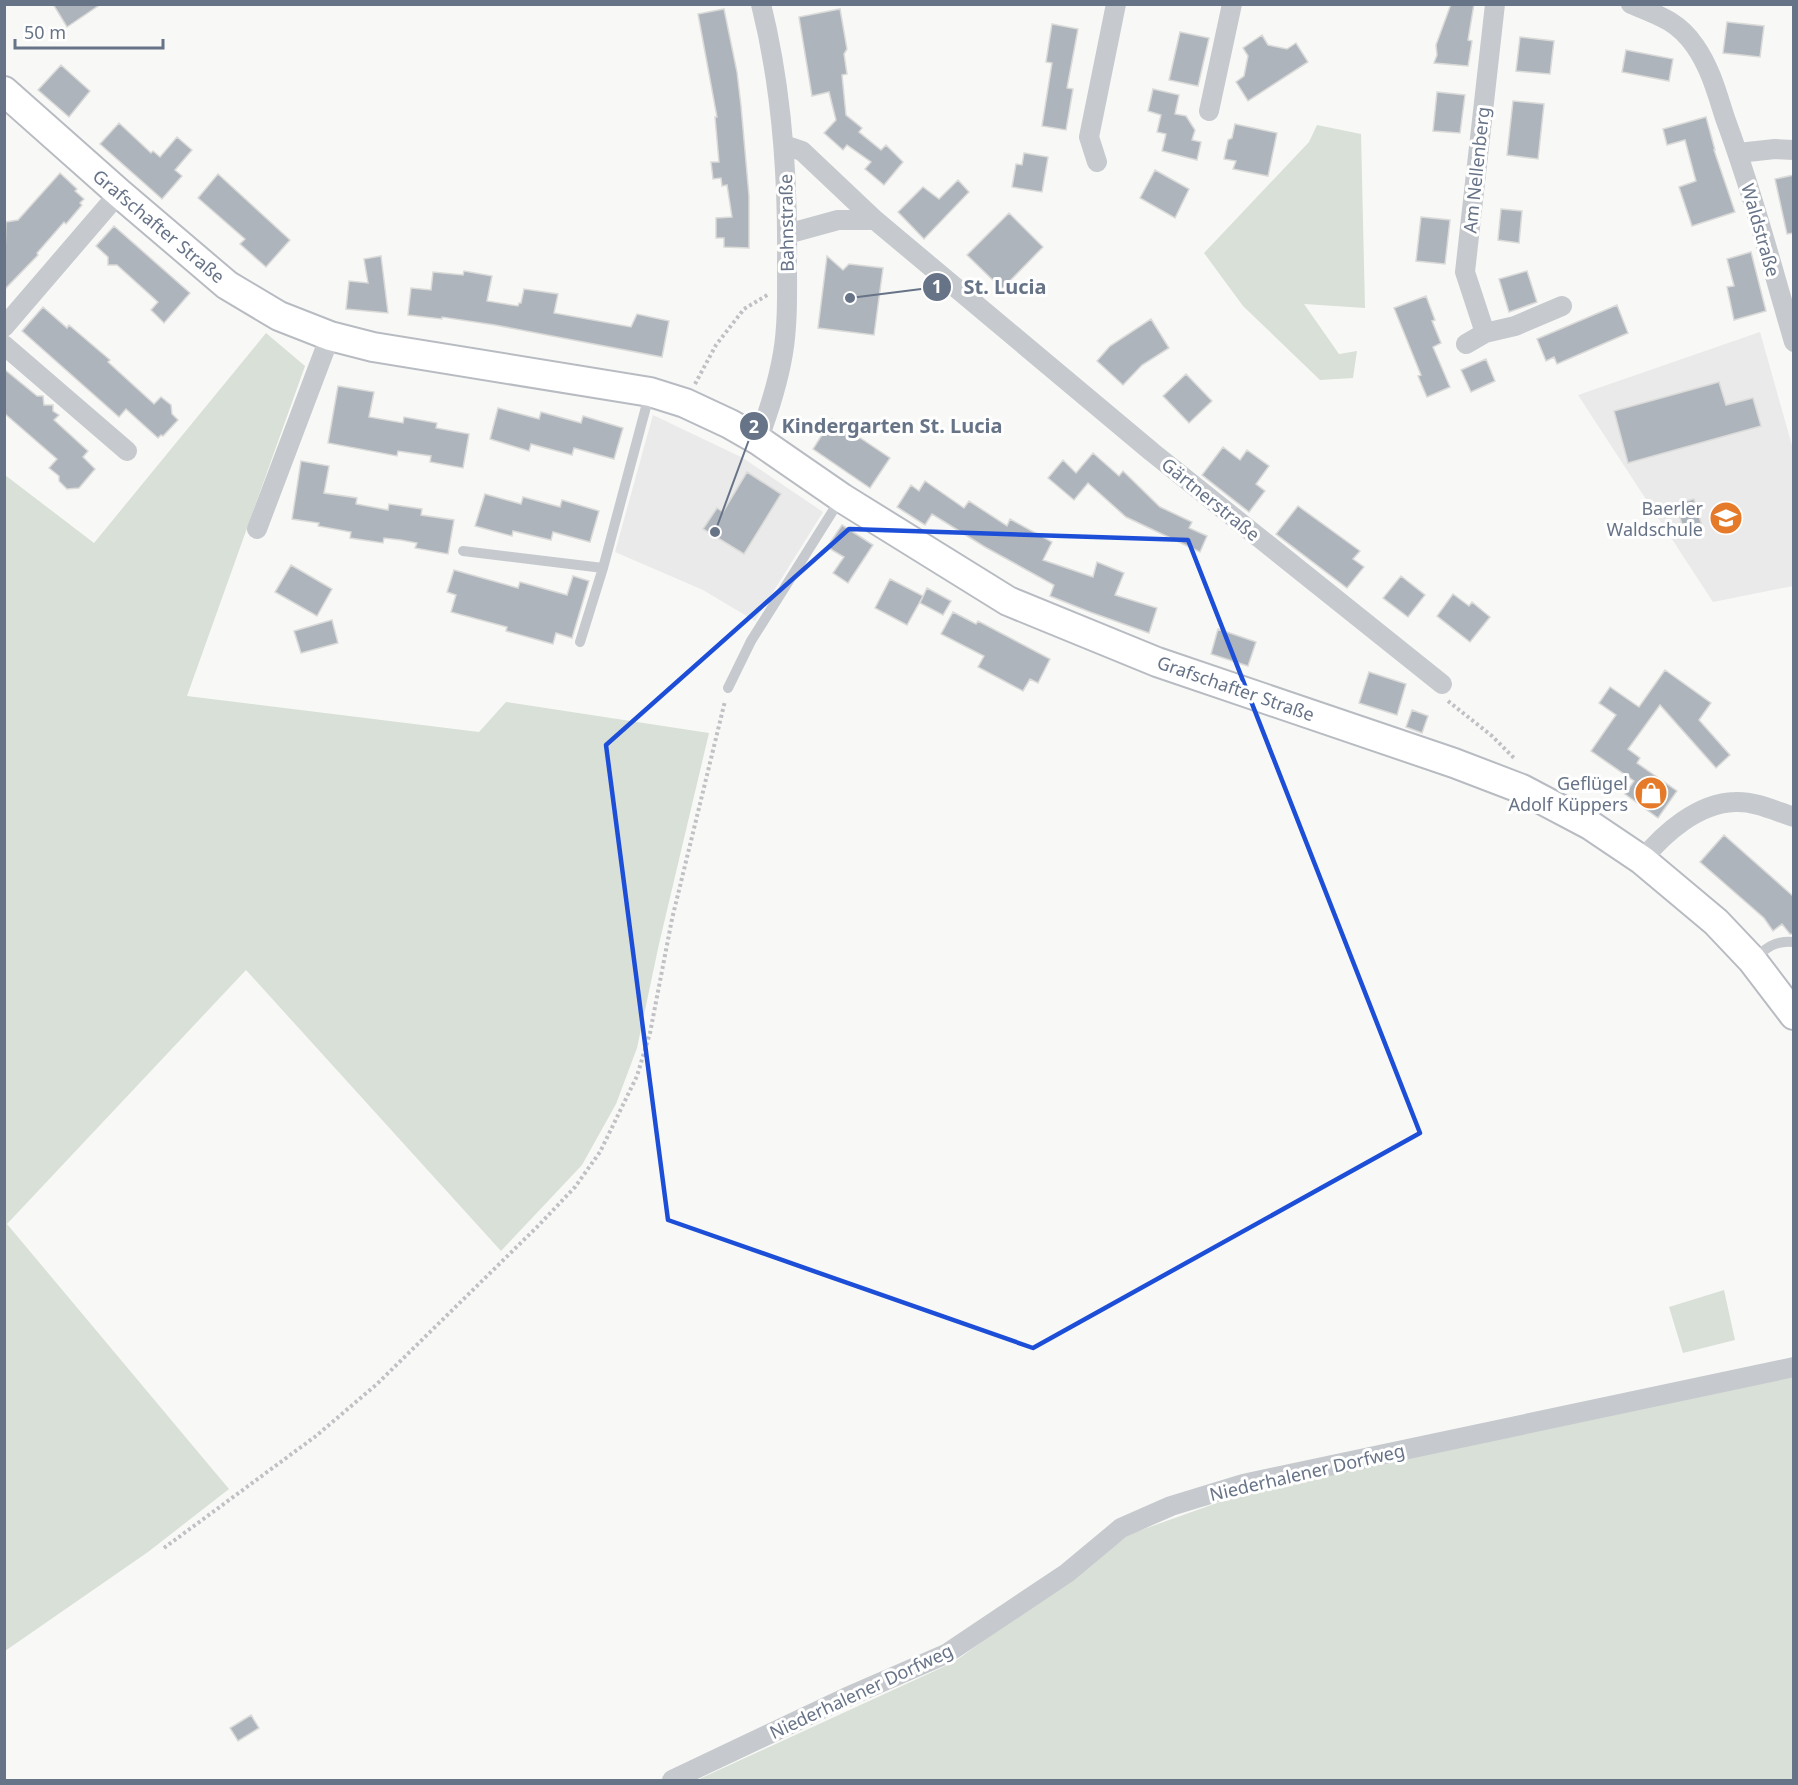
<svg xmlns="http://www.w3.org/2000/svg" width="1798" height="1785" font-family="'Noto Sans',sans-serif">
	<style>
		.built { fill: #e9eae9 }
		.green { fill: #d9e0d7 }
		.building { fill: #aeb4bc; stroke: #dadad8; stroke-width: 1.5 }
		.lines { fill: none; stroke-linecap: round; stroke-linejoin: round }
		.secondary-casing { stroke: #b8bcc2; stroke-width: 32 }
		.path { stroke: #c0c1c4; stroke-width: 4; stroke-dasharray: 3 3; stroke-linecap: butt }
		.lane { stroke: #c6c9cd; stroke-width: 10 }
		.street { stroke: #c6c9cd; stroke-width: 20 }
		.secondary { stroke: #fff; stroke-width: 28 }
		.marked { fill: none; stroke: #1d4ed8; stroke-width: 4.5; stroke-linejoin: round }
		.labels { text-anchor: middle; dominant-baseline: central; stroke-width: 6; stroke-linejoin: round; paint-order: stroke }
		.street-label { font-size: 18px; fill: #677387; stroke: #fff }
		.poi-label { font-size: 18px; fill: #677387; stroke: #fff; text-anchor: end }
		.leader { fill: none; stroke: #677387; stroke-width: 2 }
		.callout-dot { fill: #677387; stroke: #fff; stroke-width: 2 }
		.mark-label { font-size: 18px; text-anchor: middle; font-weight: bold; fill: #fff }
		.callout-label { font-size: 20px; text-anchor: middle; font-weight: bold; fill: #677387; stroke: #fff; stroke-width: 6; stroke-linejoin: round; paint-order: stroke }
	</style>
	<rect width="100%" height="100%" fill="#f8f9f6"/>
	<path class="built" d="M1760 332 1793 449V586L1713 602 1578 395Z
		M653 415 743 458 823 512 755 621 703 590 615 552Z"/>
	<path class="green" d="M1317 125 1361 134 1365 308 1304 304 1339 354 1357 351 1353 378 1320 380 1243 306 1204 253 1309 142Z
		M266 333 305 366 187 696 479 732 506 702 709 733 659 944 637 1048 616 1104 582 1165 501 1251 246 970 7 1224 229 1489 148 1552 5 1651V475L94 543Z
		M1724 1290 1735 1340 1683 1353 1669 1307Z
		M1793 1376V1780H697L954 1662 1130 1534 1242 1494Z"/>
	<path class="building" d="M53 4H101L67 27Z
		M1451 4H1474L1468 40 1472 41 1468 66 1434 63 1437 55 1436 45Z
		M724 9 737 72 741 106 749 196V248L724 247V238H716V218L732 217 727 185 722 186 721 178 713 179 711 162H719L715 117H717L698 14Z
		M840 9 847 49 844 54 847 74 842 75 846 115 862 128 859 132 881 150 886 145 903 162 884 185 865 169 871 162 847 145 843 150 824 133 836 120 829 92 812 96 799 17Z
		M1727 22 1764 26 1760 57 1723 53Z
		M1052 24 1078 29 1067 88 1073 89 1066 130 1042 126 1052 63 1046 62Z
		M1180 32 1209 38 1198 86 1169 80Z
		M1262 35 1268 45 1287 49 1296 43 1308 62 1248 101 1236 82 1244 76 1248 56 1243 48Z
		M1520 37 1554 41 1550 74 1516 71Z
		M1626 50 1673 59 1669 81 1622 72Z
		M61 65 90 91 69 117 38 90Z
		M1153 89 1179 95 1175 114 1186 116 1195 130 1192 140 1201 142 1197 160 1162 151 1166 134 1157 132 1161 115 1148 111Z
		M1437 92 1465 95 1460 133 1433 131Z
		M1513 101 1544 104 1538 159 1507 155Z
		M1706 117 1715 150H1714L1735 212 1692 226 1679 187 1696 181 1685 140 1667 145 1663 129Z
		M119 123 151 153 153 151 160 157 177 137 192 150 175 170 182 176 162 199 100 144Z
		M1235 124 1277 133 1268 176 1233 169 1236 161 1224 159 1228 140 1232 138Z
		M1024 153 1048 157 1042 192 1012 187 1016 164 1022 165Z
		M1155 170 1189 189 1175 218 1140 198Z
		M60 173 77 189 75 191 84 199 80 203 82 205 66 224 64 222 37 253 38 255 4 290 6 222 18 220Z
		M218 174 290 240 266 267 240 244 245 239 198 198Z
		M1794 175V233L1787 234 1775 179Z
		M958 180 969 192 924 239 898 212 923 187 939 199Z
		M1501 209 1522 211 1519 243 1498 240Z
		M1009 213 1043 247 1002 289 967 255Z
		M1421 217 1450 220 1445 264 1416 261Z
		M114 226 190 293 164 323 151 310 158 302 117 265H108V257L96 246Z
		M1751 252 1766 311 1734 320 1727 287 1734 286 1727 259Z
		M381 256 388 313 346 309 349 281 368 283 364 259Z
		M827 256 843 270 849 264 883 268 874 335 818 328Z
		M464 271 492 276 487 301 518 306 519 303H521L524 289 558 294 554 313 631 327 637 314 669 321 662 357 495 325 442 317V319L408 315 411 288 431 290 433 272 463 275Z
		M1527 271 1537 302 1509 312 1499 279Z
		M1426 296 1435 320 1432 321 1441 343 1433 347 1450 387 1427 397 1418 376 1421 375 1394 308Z
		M1617 305 1628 333 1557 364 1554 357 1546 361 1537 339Z
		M43 307 67 328 69 325 110 360 108 362 154 404 161 397 171 405 172 414 178 420 163 436 161 435 158 438 126 409 119 417 22 331Z
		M1151 319 1169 348 1142 365 1123 385 1097 361 1110 346Z
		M1486 359 1495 381 1471 392 1461 370Z
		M4 369 37 396H43L44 405H53V411L59 415 54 420 88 451 83 457 95 469 79 488 67 489 59 481V476L49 468 57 459 4 413Z
		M1186 374 1212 401 1189 423 1163 396Z
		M1719 382 1726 405 1753 398 1761 426 1628 463 1614 411Z
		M338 386 374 392 369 417 403 423 404 417 437 423 436 428 469 434 463 468 430 462 431 456 398 451 397 456 328 443Z
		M498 408 539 419 541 412 581 423 583 416 623 428 614 459 574 448 572 455 531 444 529 451 490 439Z
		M832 419 890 458 870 488 813 449Z
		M1223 447 1240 460 1247 450 1269 466 1256 484 1265 491 1249 512 1202 475Z
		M1093 453 1119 476 1123 471 1160 507 1192 522 1189 528 1207 536 1200 552 1126 517 1088 483 1074 500 1048 478 1063 460 1076 473Z
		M301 461 329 466 324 493 357 498 356 504 388 510 389 504 422 509 421 515 454 520 448 554 415 548 417 543 401 540 384 538 383 543 350 538 351 532 318 526 319 523 292 519Z
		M747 472 781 494 744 554 703 529 717 508 723 512Z
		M925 481 964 508 969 501 1007 526 1010 519 1052 542 1043 560 1093 577 1097 562 1124 573 1115 595 1157 608 1149 633 1090 612 1050 596 1054 585 985 547 932 514 925 525 897 507 911 485 919 491Z
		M485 494 521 504 523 497 560 507 562 500 599 511 590 542 553 532 551 540 513 531 512 536 475 526Z
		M1694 499 1702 526 1684 531 1676 504Z
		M1298 506 1360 551 1353 559 1364 567 1347 588 1276 534Z
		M842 525 873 545 848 583 833 573 844 557 827 547Z
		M291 565 332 589 317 616 275 592Z
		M454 570 518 588 520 582 567 595 573 576 589 581 572 638 556 633 553 644 506 631 507 627 451 612 456 595 447 592Z
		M1401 576 1425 595 1408 617 1383 598Z
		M890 579 923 596 907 625 875 608Z
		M927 588 951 601 943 615 920 603Z
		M1453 594 1469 606 1472 602 1490 617 1470 642 1437 616Z
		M953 612 976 624 978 621 1050 659 1038 683 1030 679 1023 691 978 667 984 656 941 634Z
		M332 620 338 643 301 653 294 631Z
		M1218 629 1256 642 1248 666 1211 654Z
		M1665 670 1711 703 1699 720 1730 755 1716 768 1660 705 1628 749 1640 758 1637 763 1677 791 1658 818 1625 794 1634 781 1591 751 1616 715 1599 703 1610 687 1639 707Z
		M1369 672 1406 684 1397 715 1359 703Z
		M1412 710 1428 716 1422 733 1406 727Z
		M1724 835 1794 897V934H1790L1782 924 1773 931 1764 918 1700 862Z
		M251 1715 259 1728 238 1741 230 1728Z"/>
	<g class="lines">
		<defs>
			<path id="secondary" d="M4 91 119 193 227 285 279 316 330 336 373 347 650 392 685 403 730 424 758 440 842 498 1008 601 1157 662 1454 763 1522 789 1590 825 1642 860 1716 922 1752 960 1794 1015"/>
		</defs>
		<use href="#secondary" class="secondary-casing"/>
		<path class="path" d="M695 384 716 345 744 309 769 294
			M1448 701 1492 736 1515 759
			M164 1548 316 1436 377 1384 538 1226 575 1187 600 1152 637 1076 650 1033 672 919 725 701"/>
		<path class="lane" d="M463 551 603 568
			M580 642 603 568 650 392
			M728 688 751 641 841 498
			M1752 960C1766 948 1775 940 1794 942"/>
		<path class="street" d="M1631 4C1658 15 1678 21 1695 46 1710 67 1717 93 1725 118 1752 191 1772 267 1794 342
			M1209 111 1232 4
			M784 145 802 151 875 220 1152 452 1442 684
			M1738 153 1775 149 1794 150
			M1097 162 1089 137 1116 4
			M787 234 838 220H875
			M4 327 119 193
			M1485 333 1515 326 1562 306
			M1466 344 1485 333 1465 272 1495 4
			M4 345 127 451
			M758 440C769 411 778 383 783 353 788 323 787 292 787 262 788 176 782 88 761 4
			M257 529 330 336
			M1642 860C1664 833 1698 803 1735 802 1755 801 1775 811 1794 817
			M672 1780 845 1698 946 1654 1067 1573 1121 1528 1171 1506 1243 1484 1794 1367"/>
		<use href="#secondary" class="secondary"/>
	</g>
	<path class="marked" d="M849 529 1188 540 1420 1133 1033 1348 668 1220 606 745Z"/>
	<defs>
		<symbol id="school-disc" viewBox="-11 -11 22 22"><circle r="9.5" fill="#e57b2a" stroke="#fff"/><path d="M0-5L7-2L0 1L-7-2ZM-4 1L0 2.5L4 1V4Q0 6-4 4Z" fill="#fff"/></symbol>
		<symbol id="shop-disc" viewBox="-11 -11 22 22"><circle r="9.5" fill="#e57b2a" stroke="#fff"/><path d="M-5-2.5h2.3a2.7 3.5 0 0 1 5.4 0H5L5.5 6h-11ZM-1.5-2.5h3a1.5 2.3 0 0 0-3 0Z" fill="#fff"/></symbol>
	</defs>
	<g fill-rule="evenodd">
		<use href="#school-disc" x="1707" y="499" width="38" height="38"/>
		<use href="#shop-disc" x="1632" y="774" width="38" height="38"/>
	</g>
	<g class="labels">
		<g class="street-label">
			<text transform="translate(1476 170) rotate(-84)">Am Nellenberg</text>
			<text transform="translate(786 223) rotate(-91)">Bahnstraße</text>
			<text transform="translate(159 226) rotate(40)">Grafschafter Straße</text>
			<text transform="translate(1761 230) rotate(74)">Waldstraße</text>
			<text transform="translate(1211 499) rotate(39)">Gärtnerstraße</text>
			<text transform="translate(1236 688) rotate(19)">Grafschafter Straße</text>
			<text transform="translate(1307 1472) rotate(-13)">Niederhalener Dorfweg</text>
			<text transform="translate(861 1691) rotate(-25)">Niederhalener Dorfweg</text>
		</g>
		<g class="poi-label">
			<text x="1703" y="508">Baerler<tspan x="1703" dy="21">Waldschule</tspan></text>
			<text x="1628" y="783">Geflügel<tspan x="1628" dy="21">Adolf Küppers</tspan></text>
		</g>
	</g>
	<path class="leader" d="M850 298L937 287M715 532L754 426"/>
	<g class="callout-dot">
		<circle cx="850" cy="298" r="6"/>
		<circle cx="715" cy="532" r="6"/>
		<circle cx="937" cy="287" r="15"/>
		<circle cx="754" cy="426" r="15"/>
	</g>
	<g class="mark-label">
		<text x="937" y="293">1</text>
		<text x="754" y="433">2</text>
	</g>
	<g class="callout-label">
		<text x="1005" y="294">St. Lucia</text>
		<text x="892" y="433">Kindergarten St. Lucia</text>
	</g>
	<rect width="1798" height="1785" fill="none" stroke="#677387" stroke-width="12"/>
	<path d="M15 39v9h148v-9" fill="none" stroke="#677387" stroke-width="3"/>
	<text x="24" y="39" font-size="18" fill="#677387" stroke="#ffffff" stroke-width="4.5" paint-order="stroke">50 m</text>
</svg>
